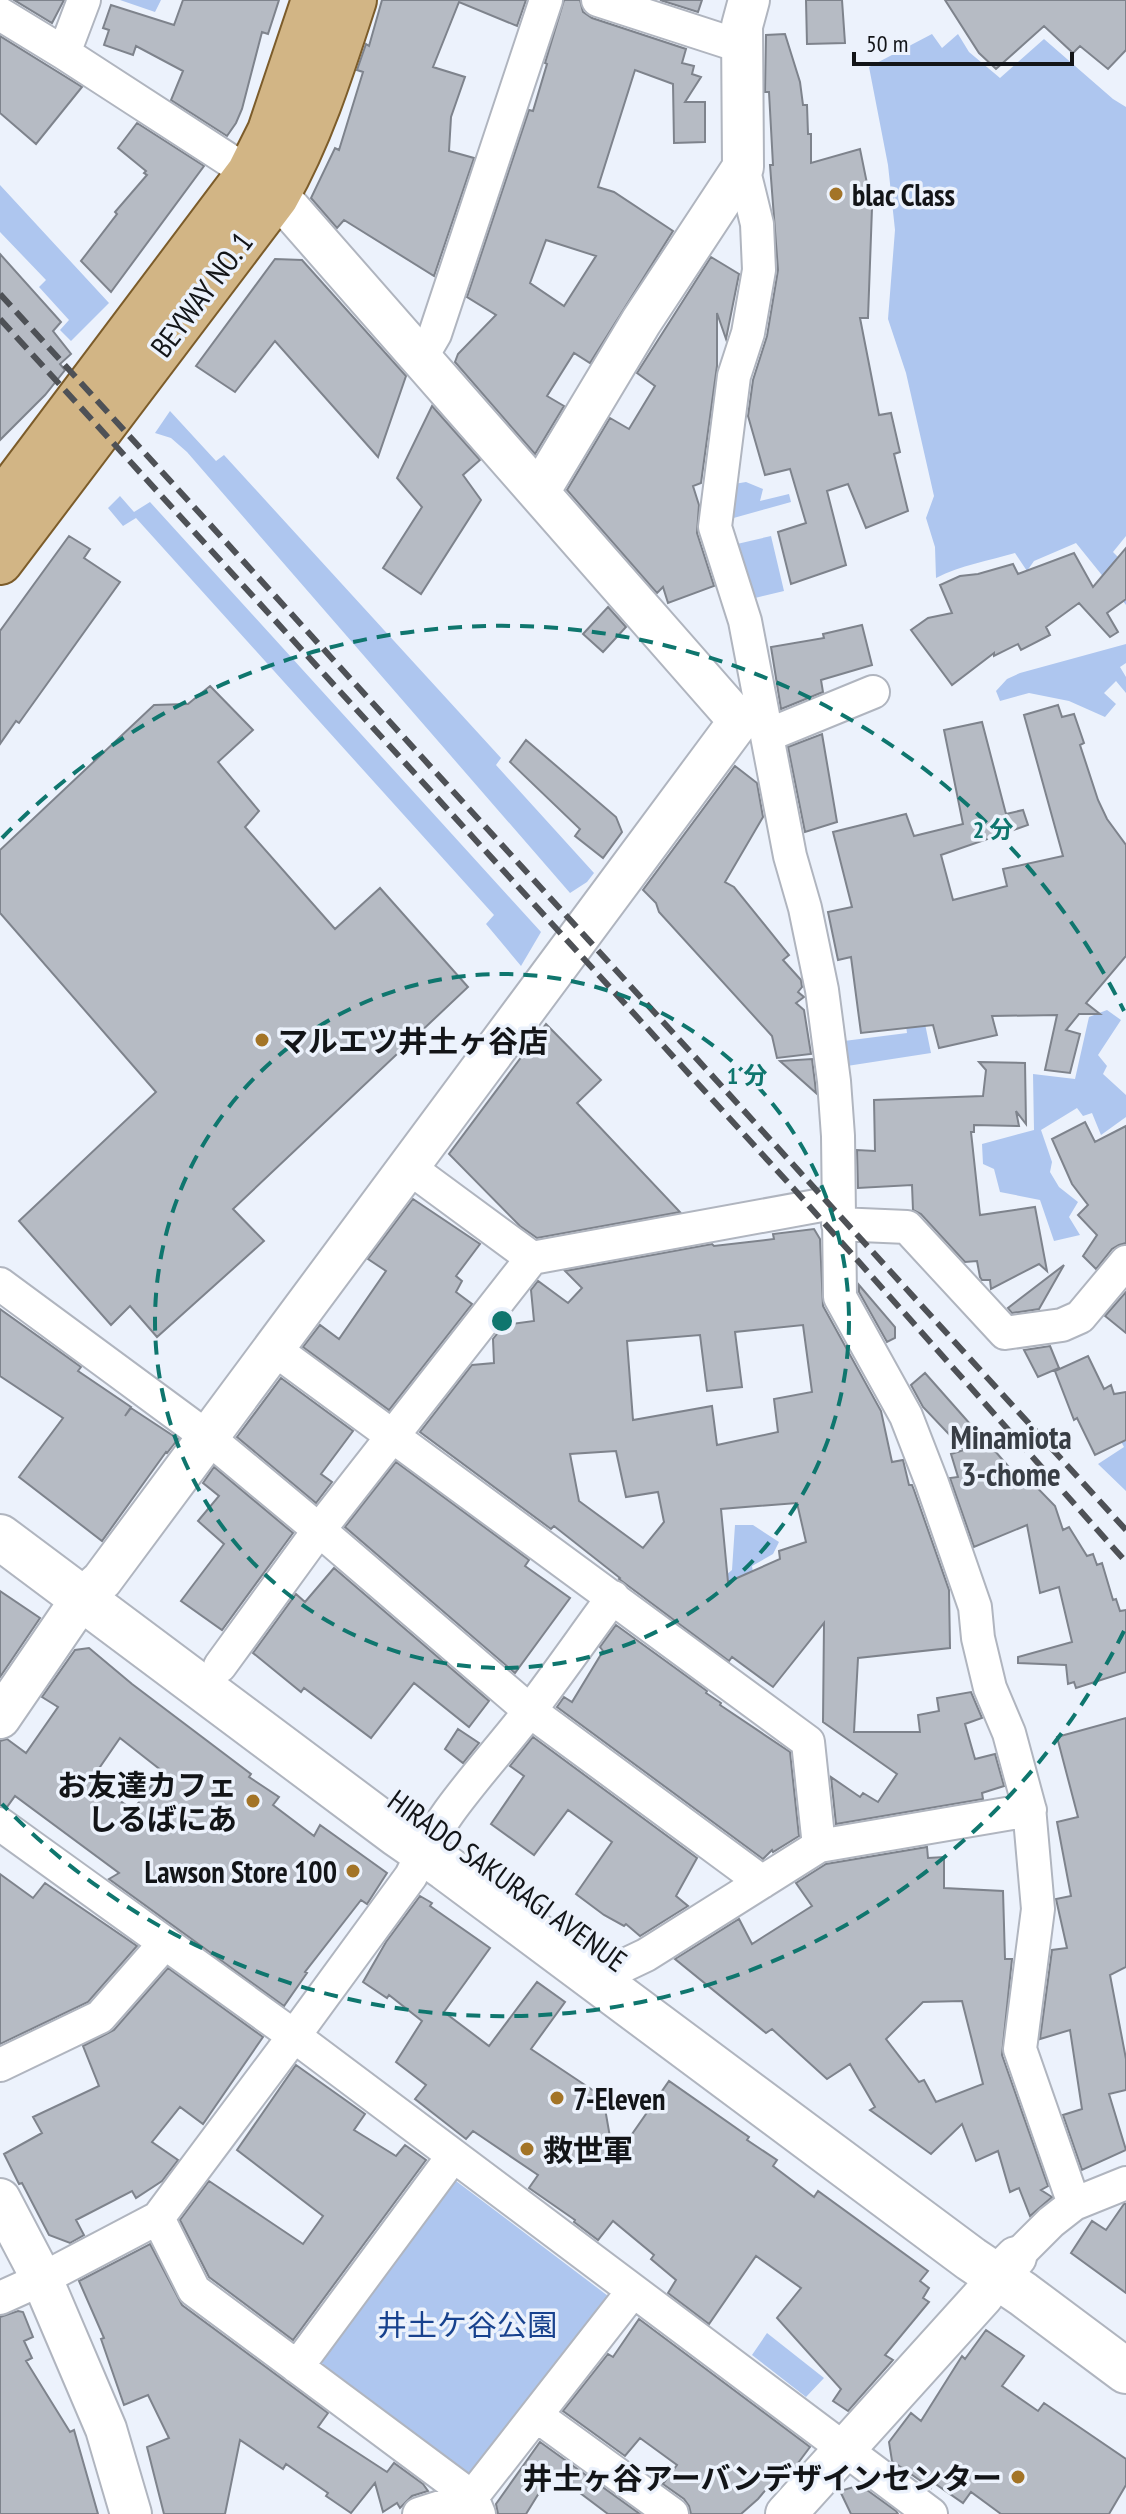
<svg xmlns="http://www.w3.org/2000/svg" width="1126" height="2514" font-family="'PT Sans Narrow','Noto Sans JP',sans-serif">
	<style>
		.green { fill: #aec6ef }
		.building { fill: #b6bbc4; stroke: #7e838c; stroke-width: 2; fill-rule: evenodd }
		.lines { fill: none; stroke-linecap: round; stroke-linejoin: round }
		.minor-casing { stroke: #b0b5bf; stroke-width: 36 }
		.tertiary-casing { stroke: #b0b5bf; stroke-width: 44 }
		.secondary-casing { stroke: #b0b5bf; stroke-width: 48 }
		.primary-casing { stroke: #7c5c2a; stroke-width: 48 }
		.minor { stroke: #fff; stroke-width: 32 }
		.tertiary { stroke: #fff; stroke-width: 40 }
		.secondary { stroke: #fff; stroke-width: 44 }
		.primary { stroke: #d2b585; stroke-width: 44 }
		.rail { stroke: #4e5156; stroke-width: 6; stroke-dasharray: 16 8; stroke-linecap: butt }
		.ring { fill: none; stroke: #0f766e; stroke-width: 4; stroke-dasharray: 14 10 }
		.poi-dot { fill: #a37427; stroke: #ecf2fc; stroke-width: 3 }
		.labels { text-anchor: middle; dominant-baseline: central; stroke-width: 7; stroke-linejoin: round; paint-order: stroke }
		.poi-label { font-size: 30px; font-weight: bold; fill: #131518; stroke: #ecf2fc; text-anchor: start }
		.street-label { font-size: 30px; fill: #131518; stroke: #ecf2fc }
		.park-label { font-size: 30px; fill: #18428e; stroke: #ecf2fc }
		.neighbourhood-label { font-size: 32px; font-weight: bold; fill: #383d44; stroke: #ecf2fc }
		.centre { fill: #0f766e; stroke: #ecf2fc; stroke-width: 4 }
		.ring-label { font-size: 24px; text-anchor: middle; font-weight: bold; fill: #0f766e; stroke: #ecf2fc; stroke-width: 7; stroke-linejoin: round; paint-order: stroke }
	</style>
	<rect width="100%" height="100%" fill="#ecf2fc"/>
	<path class="green" d="M120 0H161L155 12Z
		M932 34 942 48 958 34 969 52 1000 78 1044 39 1113 99 1126 107V536L1113 552 1126 565V605L1076 543 1034 561 1027 571 1015 553C988 561 961 565 936 578L935 547 926 518 934 496 906 373 888 319 895 230 888 165 869 67Z
		M0 185 109 303 71 341 60 330 69 320 39 287 46 280 0 232Z
		M170 411 216 461 224 455 501 758 496 765 594 873 587 882 570 893 187 452 171 438 155 433Z
		M746 482 763 489 760 501 789 494 791 502 730 519 734 484Z
		M120 496 134 512 150 502 541 932 521 966 486 924 494 915 136 518 123 526 108 508Z
		M771 536 784 591 755 598 737 544Z
		M1126 644V663L1120 667 1126 677V693L1116 681 1104 693 1116 704 1105 717 1069 701 1029 693 1000 701 996 691 1007 679 1020 673Z
		M898 966 924 1019 931 1053 847 1066 844 1041 907 1033Z
		M1107 1010 1121 1020 1098 1055 1107 1066 1103 1074 1126 1095V1117L1101 1135 1092 1113 1083 1116 1077 1108 1041 1130 1052 1162 1050 1172 1059 1187 1078 1202 1069 1217 1080 1235 1054 1241 1040 1200 1000 1192 994 1169 983 1164 982 1144 1034 1130 1033 1074 1075 1079 1089 1017Z
		M1126 1434V1491L1098 1464 1124 1447 1119 1438Z
		M735 1525H753L779 1542 773 1554 752 1566 755 1584 736 1586 720 1580 732 1570Z
		M452 2178 612 2299 473 2479 313 2361Z
		M767 2333 824 2378 806 2397 752 2355Z"/>
	<path class="building" d="M14 0H64L52 23Z
		M183 0H279L268 34 262 32 242 109 236 123 227 136 171 100 183 71 136 46 133 55 104 45 109 30 103 28 111 5 174 25Z
		M382 0H526L517 26 459 2 433 67 465 77 451 117 449 151 474 158 434 276 344 220 337 228 311 198 335 148 339 150 363 72 357 70 366 44 369 46Z
		M564 0H580L583 12 592 18 686 49 682 63 694 66 692 74 701 77 685 102H705V142L674 143 673 84 635 70 598 187 614 192 673 231 590 363 574 353 547 396 564 406 535 454 455 362 458 354 496 315 467 297 529 110 533 111 547 64 545 63ZM546 240 596 256 564 306 530 283Z
		M660 0H702L698 12Z
		M806 0H842L845 43 807 44Z
		M945 0H1126V50L1108 69 1080 46 1073 53 1044 26 996 69 979 53Z
		M785 34 800 82 803 105H807L808 134H811V163L860 149 872 208 868 318H860L879 415 891 413 900 452 894 454 908 511 866 528 848 484 827 491 846 565 791 584 778 532 806 523 790 469 765 475 748 416 753 380 767 336 778 270 770 165H773L769 92H765L766 35Z
		M0 36 82 87 36 144 0 113Z
		M137 123 204 166 111 292 81 261 117 214 115 212 147 175 144 173 146 171 118 148Z
		M0 254 61 322 53 331 71 354 60 364 65 370 45 395 0 440Z
		M711 257 739 274 726 339 717 313V366L701 483 693 486 699 505 697 533 714 586 668 603 663 587 657 593 567 490 610 418 629 429 655 386 637 373Z
		M275 259 302 260 406 376 378 457 275 341 235 392 196 366Z
		M432 406 480 460 463 475 481 500 421 594 383 568 422 507 397 478Z
		M69 536 90 549 84 558 120 582 19 723 16 721 0 744V631Z
		M1126 548V599L1107 613 1118 632 1110 637 1079 603 1046 627 1050 635 1021 650 1018 644 994 656V653L952 685 911 630 928 618 952 613 940 585 960 576 978 574 1013 564 1018 574 1074 553 1093 587Z
		M608 607 626 627 603 652 583 634Z
		M862 625 872 665 821 680 823 692 781 709 771 647 824 638 823 634Z
		M210 686 253 730 218 762 259 811 245 827 335 929 380 888 468 987 233 1209 264 1241 157 1337 130 1306 111 1325 19 1221 156 1092 0 913V850L154 705 188 704Z
		M1058 705 1062 717 1074 714 1084 743 1080 745 1098 800 1107 819 1126 845V956L1086 1003 1100 1014H1079L1066 1030 1080 1034 1070 1073 1045 1070 1057 1015 992 1016 997 1035 939 1048 933 1025 861 1033 851 957 838 960 828 912 852 907 833 832 906 814 914 836 963 824 944 730 982 722 1006 814 1023 810 1028 825 941 855 953 900 1007 886 1003 869 1063 856 1024 715Z
		M822 734 837 822 805 832 788 747Z
		M526 740 616 817 622 832 603 858 575 836 580 829 510 762Z
		M735 766 757 783 763 817 725 882 734 887 789 955 783 960 801 980 802 987 798 992 804 997 796 1003 804 1010 811 1054 777 1058 772 1036 659 912 656 903 643 890Z
		M546 1024 601 1080 577 1103 680 1212 537 1238 520 1226 449 1154Z
		M812 1059 815 1083 816 1093 780 1061Z
		M979 1062 1025 1063 1026 1124 1016 1111 1019 1126 974 1125V1132H971L980 1215 1035 1207 1047 1271 1039 1264 991 1289 990 1280H982L980 1277 977 1261 965 1262 921 1214 913 1210 912 1185 858 1188 857 1150 875 1151 874 1100 983 1096 986 1070Z
		M1085 1122 1095 1142 1126 1126V1243L1119 1245 1112 1249 1096 1269 1083 1256 1097 1235 1078 1215 1088 1205 1072 1184 1052 1139Z
		M413 1199 480 1244 456 1276 462 1281 456 1292 472 1304 389 1410 303 1347 320 1325 339 1339 386 1271 368 1259Z
		M814 1229 820 1239 823 1306 881 1411 892 1462 903 1460 909 1485H912L914 1490 949 1590 950 1648 858 1658 854 1732H920L918 1715 939 1711 937 1698 971 1692 982 1718 965 1724 975 1759 995 1754 1004 1786 982 1793 983 1799 836 1824 831 1777 860 1797 863 1793 878 1802 897 1774 823 1722 824 1623 773 1687 732 1657 729 1661 619 1579 620 1578 554 1526 551 1529 420 1432 472 1365 494 1363 493 1339 504 1325 534 1321 531 1290 538 1281 568 1303 582 1288 565 1271 712 1244 714 1246 774 1239 773 1234ZM803 1325 812 1392 774 1399 778 1432 717 1445 712 1406 633 1420 627 1341 700 1335 707 1391 742 1387 735 1332ZM616 1451 626 1497 658 1492 664 1522 643 1548 579 1501 570 1454ZM797 1503 806 1542 779 1551 780 1559 728 1582 721 1509Z
		M1064 1265 1039 1309 1012 1313 1008 1308Z
		M859 1285 895 1327V1338L887 1342 859 1292Z
		M1126 1292V1333L1105 1316Z
		M0 1309 81 1367 78 1371 131 1407 125 1416 131 1408 178 1439 167 1453 166 1452 102 1541 19 1477 63 1418 0 1376Z
		M1050 1346 1059 1368 1038 1377 1024 1350Z
		M1088 1356 1104 1389 1111 1385 1114 1394 1126 1392V1440L1095 1455 1077 1418 1074 1420 1055 1371Z
		M925 1373 986 1442 991 1440 994 1450 1015 1474 1020 1470 1055 1506 1063 1530 1069 1527 1087 1556 1093 1554 1097 1565 1102 1563 1113 1600 1116 1599 1120 1611 1126 1610V1672L1076 1688 1074 1682 1068 1684 1066 1665 1018 1663V1657L1072 1642 1059 1587 1040 1593 1027 1525 974 1547 950 1478 958 1477 951 1454 964 1450 923 1407 911 1385Z
		M281 1378 353 1431 321 1474 332 1482 316 1503 237 1437Z
		M396 1462 529 1560 525 1566 570 1598 515 1673 345 1527Z
		M214 1467 293 1533 222 1630 181 1601 224 1544 198 1521 219 1496 203 1483Z
		M334 1568 489 1701 469 1727 414 1683 371 1738 304 1688 301 1692 253 1653 296 1594 305 1602Z
		M0 1591 40 1618 0 1677Z
		M616 1625 707 1691 706 1693 721 1703 720 1705 790 1752 799 1836 773 1852 772 1850 763 1859 557 1707 564 1697 572 1702 603 1651 600 1647Z
		M89 1648 132 1684 251 1774 249 1777 279 1797 273 1805 314 1836 320 1825 387 1873 367 1904 361 1900 305 1972 307 1973 284 2006 109 1879 119 1873 15 1796 7 1807 0 1805V1741L7 1739 26 1753 58 1707 42 1697 75 1650ZM120 1738 162 1771 133 1810 91 1780Z
		M1126 1718V1967L1110 1975 1126 2059V2090L1109 2094 1126 2150 1082 2170 1063 2115 1082 2109 1070 2030 1040 2039 1052 1950 1067 1948 1056 1899 1071 1896 1057 1822 1078 1817 1057 1737Z
		M458 1729 479 1743 463 1763 445 1749Z
		M533 1737 697 1858 676 1896 688 1906 640 1936 626 1924 624 1926 604 1915 576 1894 612 1842 568 1810 534 1855 491 1824 524 1776 510 1766Z
		M927 1847 928 1858 944 1857V1888L1003 1891 1005 1959H1012L1002 2055 1048 2186 1041 2190 1052 2197 1030 2216 1019 2188 1010 2192 998 2151 976 2161 962 2124 931 2154 870 2110 875 2107 850 2064 827 2079 772 2029 766 2033 675 1959 739 1919 752 1944 812 1906 796 1883 826 1864ZM962 2001 983 2084 936 2102 924 2080 919 2082 886 2039 923 2002Z
		M0 1874 33 1898 45 1883 137 1946 88 2002 0 2044Z
		M420 1896 432 1903 430 1906 490 1948 444 2012 489 2046 537 1982 565 2002 531 2049 603 2097 614 2160 669 2081 749 2137 747 2140 777 2160 773 2166 814 2197 818 2191 928 2271 920 2281 929 2288 923 2298 929 2302 885 2355 893 2360 848 2411 833 2401 841 2389 777 2318 801 2288 756 2256 709 2324 668 2293 676 2280 651 2259 654 2255 613 2221 598 2240 574 2222 575 2220 529 2188 538 2175 473 2131 466 2139 415 2099 426 2085 396 2062 422 2021 389 1995 387 1998 363 1982 386 1942Z
		M168 1968 263 2037 203 2124 180 2107 152 2142 178 2160 162 2181 136 2198 132 2191 76 2220 84 2235 70 2243 49 2235 22 2183 19 2184 4 2154 42 2133 33 2117 99 2086 83 2046 114 2030Z
		M296 2065 365 2114 354 2130 396 2156 405 2145 426 2160 293 2340 209 2277 180 2220 209 2181 303 2244 323 2216 237 2150Z
		M1124 2204H1126V2293L1071 2253 1092 2221 1106 2230Z
		M150 2244 182 2305 328 2413 318 2427 387 2472 394 2463 423 2484 428 2491 412 2496 400 2508 397 2503 383 2512 375 2483 351 2513 326 2496 328 2493 286 2464 283 2469 240 2440 225 2514H164L147 2447 169 2438 148 2395 124 2405 101 2339 104 2338 79 2281Z
		M18 2311 23 2312 33 2337 24 2341 32 2358 26 2361 70 2432 74 2430 98 2514H0V2317Z
		M639 2319 810 2447 792 2471 777 2483 774 2480 758 2499 741 2514H691L689 2506 684 2499 663 2484 677 2465 640 2438 625 2456 563 2411 608 2354 613 2357Z
		M986 2330 1024 2356 1002 2386 1038 2411 1044 2403 1126 2459V2485L1109 2514H1001L971 2492 963 2503 934 2483 931 2488 892 2461 889 2442 911 2413 921 2421 962 2356 965 2359Z
		M540 2442 640 2514H608L552 2472 526 2514H498L496 2504Z
		M860 2485 896 2511 898 2514H851L840 2491Z"/>
	<g class="lines">
		<defs>
			<path id="minor" d="M598 0 743 47
				M0 14 64 53 249 173
				M64 53 84 0
				M743 167 757 224 759 270 748 333 734 376 715 527 745 621 790 856 805 908 822 990 834 1081 838 1136 840 1297 906 1416 932 1483 975 1607 978 1638 990 1688 1009 1733 1029 1807 1038 1909 1020 2049 1074 2204
				M421 358 435 334 546 0
				M768 735 873 692
				M407 1166 532 1258
				M838 1224 907 1227 1005 1333 1062 1325 1080 1317 1126 1262
				M0 1284 206 1436 319 1530 530 1711 762 1882
				M274 1349 808 1742 819 1846
				M220 1666 319 1530 532 1258 838 1202
				M0 1824 294 2036 931 2514
				M625 1965 646 1955 819 1846 1030 1810
				M0 2065 100 2017 165 1943
				M158 2218 194 2290 472 2497 479 2514
				M1016 2257 1051 2222 1074 2204 1126 2183
				M0 2298 42 2279 158 2218 294 2036 411 1876C439 1814 488 1765 529 1712 558 1674 585 1635 613 1597
				M297 2367 453 2156
				M537 2416 672 2514
				M419 2514 472 2497 633 2291"/>
			<path id="tertiary" d="M539 492 641 322 743 167 742 26 749 0
				M0 1718 82 1598 102 1580 739 721 289 208 252 176
				M0 2199 42 2279 106 2429 131 2514
				M786 2514 983 2296 997 2276 1016 2257"/>
			<path id="secondary" d="M0 1537 397 1834 446 1868 971 2259 1023 2294 1126 2371"/>
			<path id="primary" d="M0 504 249 173 270 131 314 0
				M0 562 276 197C311 135 332 68 354 0"/>
		</defs>
		<use href="#minor" class="minor-casing"/>
		<use href="#tertiary" class="tertiary-casing"/>
		<use href="#secondary" class="secondary-casing"/>
		<use href="#primary" class="primary-casing"/>
		<use href="#minor" class="minor"/>
		<use href="#tertiary" class="tertiary"/>
		<use href="#secondary" class="secondary"/>
		<use href="#primary" class="primary"/>
		<path class="rail" d="M0 294 1126 1530
			M0 319 794 1189 1126 1562"/>
	</g>
	<g class="ring">
		<circle cx="502" cy="1321" r="347"/>
		<path d="M1124 1631A695 695 0 0 1 2 1804M2 838A695 695 0 0 1 1124 1011"/>
	</g>
	<g class="poi-dot">
		<circle cx="836" cy="194" r="8"/>
		<circle cx="262" cy="1040" r="8"/>
		<circle cx="253" cy="1801" r="8"/>
		<circle cx="353" cy="1871" r="8"/>
		<circle cx="557" cy="2098" r="8"/>
		<circle cx="527" cy="2149" r="8"/>
		<circle cx="1018" cy="2477" r="8"/>
	</g>
	<g class="labels">
		<g class="poi-label">
			<text x="852" y="194">blac Class</text>
			<text x="278" y="1040">マルエツ井土ヶ谷店</text>
			<text x="237" y="1784" text-anchor="end">お友達カフェ<tspan x="237" dy="34">しるばにあ</tspan></text>
			<text x="337" y="1871" text-anchor="end">Lawson Store 100</text>
			<text x="573" y="2098">7-Eleven</text>
			<text x="543" y="2149">救世軍</text>
			<text x="1002" y="2477" text-anchor="end">井土ヶ谷アーバンデザインセンター</text>
		</g>
		<g class="street-label">
			<text transform="translate(201 294) rotate(-53)">BEYWAY NO. 1</text>
			<text transform="translate(508 1880) rotate(36)">HIRADO SAKURAGI AVENUE</text>
		</g>
		<g class="park-label">
			<text x="467" y="2324">井土ケ谷公園</text>
		</g>
		<g class="neighbourhood-label">
			<text x="1011" y="1437">Minamiota<tspan x="1011" dy="37">3-chome</tspan></text>
		</g>
	</g>
	<circle cx="502" cy="1321" r="12" class="centre"/>
	<g class="ring-label">
		<text x="993" y="838">2 分</text>
		<text x="747" y="1084">1 分</text>
	</g>
	<path d="M854 52v12h218v-12" fill="none" stroke="#131518" stroke-width="4"/>
	<text x="866" y="52" font-size="24" fill="#131518" stroke="#ecf2fc" stroke-width="6" paint-order="stroke">50 m</text>
</svg>
